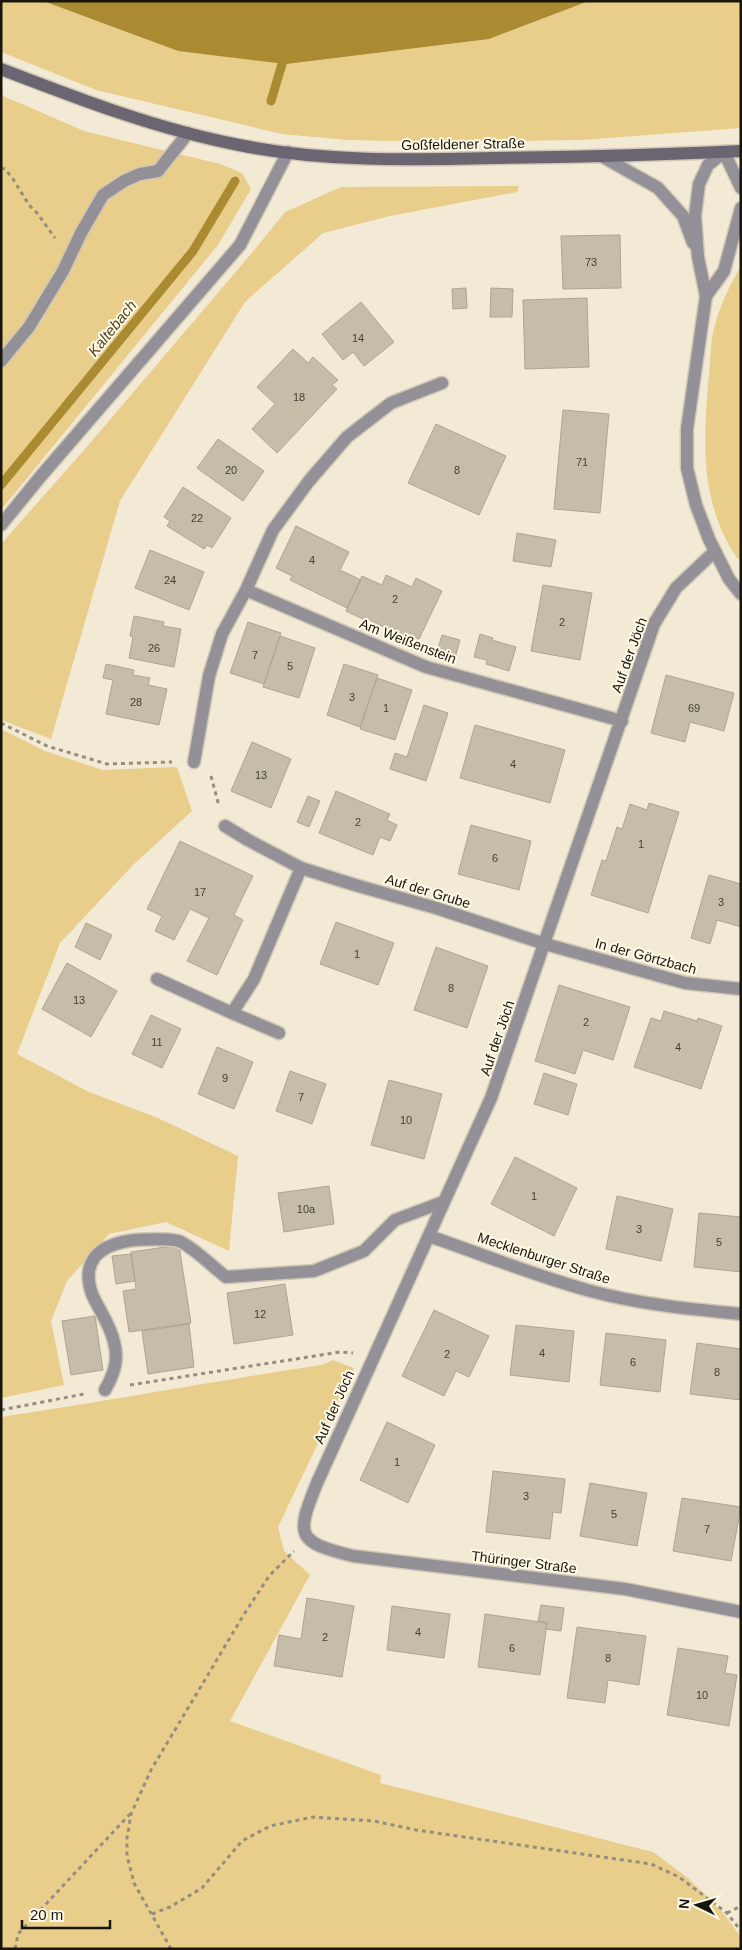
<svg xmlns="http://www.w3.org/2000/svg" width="742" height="1950" font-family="Helvetica,sans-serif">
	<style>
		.green { fill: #e8ce8a }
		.water { fill: #aa8b31 }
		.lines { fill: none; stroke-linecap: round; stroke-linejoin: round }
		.stream { stroke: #aa8b31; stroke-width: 9 }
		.building { fill: #c5bda8; stroke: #ada591 }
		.lane-casing { stroke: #d0c8b5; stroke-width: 15 }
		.street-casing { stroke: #d0c8b5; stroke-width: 15 }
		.secondary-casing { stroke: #d0c8b5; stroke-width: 15 }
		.path { stroke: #958e7f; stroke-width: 3; stroke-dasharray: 4 4; stroke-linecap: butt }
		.lane { stroke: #949098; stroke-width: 12 }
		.street { stroke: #949098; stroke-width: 12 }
		.secondary { stroke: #6b6571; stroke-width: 12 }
		.labels { text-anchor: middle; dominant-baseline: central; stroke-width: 4; stroke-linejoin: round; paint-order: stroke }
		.number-label { font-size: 11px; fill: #433f34 }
		.street-label { font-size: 14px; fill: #18150d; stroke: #fef8e6 }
		.water-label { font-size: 15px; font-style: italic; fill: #544621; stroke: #fef8e6 }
	</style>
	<rect width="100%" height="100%" fill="#f3ead5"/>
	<path class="green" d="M1 1H43L178 51 489 39 589 1H741V128L582 140 447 142 347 140 282 134 96 90 1 52Z
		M1 95 84 131 220 164 242 173 251 189 218 245 1 510Z
		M519 186 517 192 390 216 323 233 245 302 120 501 51 739 1 720V544L85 449 256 248 285 212 341 187Z
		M741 266V559L737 558C699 502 703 438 709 374 711 359 710 340 715 325 720 305 730 285 741 266Z
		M1 729 45 751 103 770 177 767 192 811 134 864 60 943 17 1054 89 1092 158 1118 238 1156 229 1251 166 1222 109 1234 67 1281 51 1321 64 1385 1 1398Z
		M333 1360 354 1368 278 1527 284 1551 310 1575 230 1721 381 1775 380 1783 653 1852 688 1878 724 1914 741 1937V1949H1V1417C108 1401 214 1381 321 1365Z"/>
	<path class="water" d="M43 1H589L489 39 286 64 178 51Z"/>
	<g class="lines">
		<path class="stream" d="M271 101 285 54
			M1 485 193 251 235 181"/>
	</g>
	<path class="building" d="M620 235 621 288 563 289 561 236Z
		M466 288 467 308 453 309 452 289Z
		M491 288 513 289 512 317H490Z
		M587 298 589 367 525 369 523 300Z
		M361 302 394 342 364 366 353 352 343 360 322 334Z
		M293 349 308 363 313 357 338 380 332 385 337 389 277 453 252 429 275 404 257 387Z
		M563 410 609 414 600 513 554 509Z
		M436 424 506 456 479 515 408 483Z
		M218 439 264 471 243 501 197 468Z
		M183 487 231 518 212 548 207 545 204 549 167 526 170 521 164 517Z
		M296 526 349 552 340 570 361 580 347 608 290 580 292 576 276 568Z
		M517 533 556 540 551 567 513 561Z
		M150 550 204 572 189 610 135 588Z
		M386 575 412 587 416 578 442 591 419 639 414 637 412 641 366 618 365 620 346 611 362 576 382 585Z
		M543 585 592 593 580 660 531 651Z
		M134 616 164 622 163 626 181 629 174 667 129 658 133 637 130 636Z
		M248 622 281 633 264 684 230 673Z
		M480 634 493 638 492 640 516 647 509 671 486 664 487 660 474 657Z
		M442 635 460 640 455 658 437 652Z
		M280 636 315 648 299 698 263 687Z
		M106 664 134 670 133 675 150 678 148 685 167 689 159 725 106 714 113 680 103 678Z
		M344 664 378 675 360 727 327 715Z
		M666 675 734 693 724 731 690 722 685 742 651 733Z
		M377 678 412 690 395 740 360 729Z
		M424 705 448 713 426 781 390 769 395 753 407 757Z
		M475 725 565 750 550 803 460 778Z
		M252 742 291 759 271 808 231 791Z
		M336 791 390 814 387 820 397 825 390 841 380 837 373 855 319 833Z
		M308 796 320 801 309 827 297 822Z
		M649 803 679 812 648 913 591 895 602 860 606 861 617 827 622 829 630 804 647 810Z
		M471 825 531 841 519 890 458 874Z
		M180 841 253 876 234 915 243 920 217 975 187 961 209 918 190 909 174 940 155 931 162 916 147 909Z
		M709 875 741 884V927L717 920 710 944 691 938Z
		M336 922 394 943 378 985 320 964Z
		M86 923 112 935 100 960 75 947Z
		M436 947 488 966 467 1028 414 1010Z
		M67 963 117 991 91 1037 42 1009Z
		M559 985 630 1007 613 1060 583 1050 575 1074 535 1061Z
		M664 1011 697 1021 698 1018 722 1026 701 1089 634 1067 651 1018 661 1021Z
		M151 1015 181 1029 162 1068 132 1054Z
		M217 1047 253 1062 234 1109 198 1094Z
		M290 1071 326 1084 312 1124 276 1111Z
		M544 1073 577 1084 568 1115 534 1104Z
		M389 1080 442 1094 424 1159 371 1145Z
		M515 1157 577 1188 554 1236 491 1204Z
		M329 1186 334 1224 284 1232 278 1193Z
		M617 1196 673 1209 661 1261 606 1249Z
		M699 1213 741 1217V1272L694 1267Z
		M179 1245 191 1323 129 1332 123 1291 136 1289 131 1252Z
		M131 1254 135 1281 116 1284 112 1256Z
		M285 1284 293 1335 234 1344 227 1293Z
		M434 1310 489 1336 469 1377 456 1371 444 1396 402 1376Z
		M95 1316 103 1370 71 1375 62 1321Z
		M189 1324 194 1367 148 1374 142 1331Z
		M516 1325 574 1331 569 1382 510 1375Z
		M606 1333 666 1340 660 1392 600 1385Z
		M697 1343 741 1349V1400L690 1394Z
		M387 1422 435 1445 408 1503 360 1480Z
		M493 1471 565 1479 561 1513 553 1512 550 1539 486 1532Z
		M590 1483 647 1493 637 1546 580 1536Z
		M682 1498 741 1507 731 1561 673 1551Z
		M307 1598 354 1606 342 1677 274 1666 279 1635 301 1639Z
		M541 1605 564 1608 561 1631 546 1629 547 1623 538 1621Z
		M392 1606 450 1614 444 1658 387 1650Z
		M485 1614 547 1623 540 1675 478 1667Z
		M577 1627 646 1636 639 1685 608 1680 605 1703 567 1698Z
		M678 1648 728 1656 725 1673 737 1675 729 1726 667 1715Z"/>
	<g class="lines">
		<defs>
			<path id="lane" d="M1 361 29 327 63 271 81 233 103 195 124 181 140 174 158 171 188 133
				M157 979 232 1013 279 1033
				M232 1013 254 979 301 868
				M105 1390C114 1374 119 1360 114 1342 110 1324 99 1310 92 1294 81 1262 98 1246 128 1241 137 1239 174 1238 181 1242 195 1249 213 1267 226 1277L314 1271 364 1251 395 1220 443 1202"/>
			<path id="street" d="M603 157 658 188 683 216 693 243
				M741 188 724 152 708 165 699 184 695 216 698 257 706 296 687 429V468L696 505 709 539 729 579 741 594
				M706 296 724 271 741 208
				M442 383 391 403 347 437 309 481 273 530 246 590 426 667 622 721
				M1 525 41 476 240 245 288 152
				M715 551 676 588 654 624 491 1098 317 1483C295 1537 297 1542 353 1556L625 1589 741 1612
				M194 762 209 676 222 634 246 590
				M225 826 248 840 301 868 355 885 436 908 545 944 685 983 741 989
				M429 1236C481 1254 533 1275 587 1290 637 1304 689 1309 741 1314"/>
			<path id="secondary" d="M1 69C79 99 156 129 239 145 323 162 409 160 495 158 577 157 659 155 741 151"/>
		</defs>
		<use href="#lane" class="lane-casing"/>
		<use href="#street" class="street-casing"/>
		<use href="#secondary" class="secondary-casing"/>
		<path class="path" d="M1 168 5 169 13 179 29 205 37 213 55 238
			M1 723 47 746 107 764 172 762
			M211 776 219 806
			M130 1385 340 1352 353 1353
			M1 1410 84 1394
			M727 1913 741 1906
			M152 1914 170 1907 202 1888 242 1841 270 1826 313 1817 374 1821 416 1830 651 1864 679 1877 727 1913 741 1931
			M15 1949 18 1934 130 1814
			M171 1949 134 1883 127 1856V1838L131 1814 151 1770 243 1616 269 1576 294 1551"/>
		<use href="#lane" class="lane"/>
		<use href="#street" class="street"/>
		<use href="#secondary" class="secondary"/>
	</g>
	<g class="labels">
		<g class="number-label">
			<text x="591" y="262">73</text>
			<text x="358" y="338">14</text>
			<text x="299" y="397">18</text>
			<text x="582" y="462">71</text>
			<text x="231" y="470">20</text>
			<text x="457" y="470">8</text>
			<text x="197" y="518">22</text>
			<text x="312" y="560">4</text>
			<text x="170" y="580">24</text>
			<text x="395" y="599">2</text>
			<text x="562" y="622">2</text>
			<text x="154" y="648">26</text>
			<text x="255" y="655">7</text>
			<text x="290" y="666">5</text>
			<text x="352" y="697">3</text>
			<text x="136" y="702">28</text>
			<text x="386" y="708">1</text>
			<text x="694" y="708">69</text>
			<text x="513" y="764">4</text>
			<text x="261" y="775">13</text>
			<text x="358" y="822">2</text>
			<text x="641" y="844">1</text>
			<text x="495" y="858">6</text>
			<text x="200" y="892">17</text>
			<text x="721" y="902">3</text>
			<text x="357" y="954">1</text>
			<text x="451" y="988">8</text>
			<text x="79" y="1000">13</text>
			<text x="586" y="1022">2</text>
			<text x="157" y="1042">11</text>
			<text x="678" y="1047">4</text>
			<text x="225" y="1078">9</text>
			<text x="301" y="1097">7</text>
			<text x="406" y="1120">10</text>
			<text x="534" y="1196">1</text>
			<text x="306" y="1209">10a</text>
			<text x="639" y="1229">3</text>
			<text x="719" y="1242">5</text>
			<text x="260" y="1314">12</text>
			<text x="542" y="1353">4</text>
			<text x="447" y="1354">2</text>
			<text x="633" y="1362">6</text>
			<text x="717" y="1372">8</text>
			<text x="397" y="1462">1</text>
			<text x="526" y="1496">3</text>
			<text x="614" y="1514">5</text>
			<text x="707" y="1529">7</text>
			<text x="418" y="1632">4</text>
			<text x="325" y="1637">2</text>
			<text x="512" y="1648">6</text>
			<text x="608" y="1658">8</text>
			<text x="702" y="1695">10</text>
		</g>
		<g class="street-label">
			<text transform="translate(463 144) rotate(-1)">Goßfeldener Straße</text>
			<text transform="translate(408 641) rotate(21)">Am Weißenstein</text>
			<text transform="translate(629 655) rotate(-70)">Auf der Jöch</text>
			<text transform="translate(428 891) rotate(17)">Auf der Grube</text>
			<text transform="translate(646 956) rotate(15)">In der Görtzbach</text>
			<text transform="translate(497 1038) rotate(-71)">Auf der Jöch</text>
			<text transform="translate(544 1258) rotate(18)">Mecklenburger Straße</text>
			<text transform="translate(334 1407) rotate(-66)">Auf der Jöch</text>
			<text transform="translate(524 1562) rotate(7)">Thüringer Straße</text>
		</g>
		<g class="water-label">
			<text transform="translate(112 328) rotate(-51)">Kaltebach</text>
		</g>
	</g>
	<rect width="742" height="1950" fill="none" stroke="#18150d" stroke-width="5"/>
	<g transform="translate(697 1905) rotate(275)" stroke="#fef8e6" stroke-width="4" paint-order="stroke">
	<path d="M0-4L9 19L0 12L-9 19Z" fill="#18150d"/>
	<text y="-8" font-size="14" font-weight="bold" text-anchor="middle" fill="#18150d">N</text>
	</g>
	<path d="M22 1920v8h88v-8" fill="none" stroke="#18150d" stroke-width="2.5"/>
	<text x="30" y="1920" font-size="15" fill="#18150d" stroke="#fef8e6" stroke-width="4" paint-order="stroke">20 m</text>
</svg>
